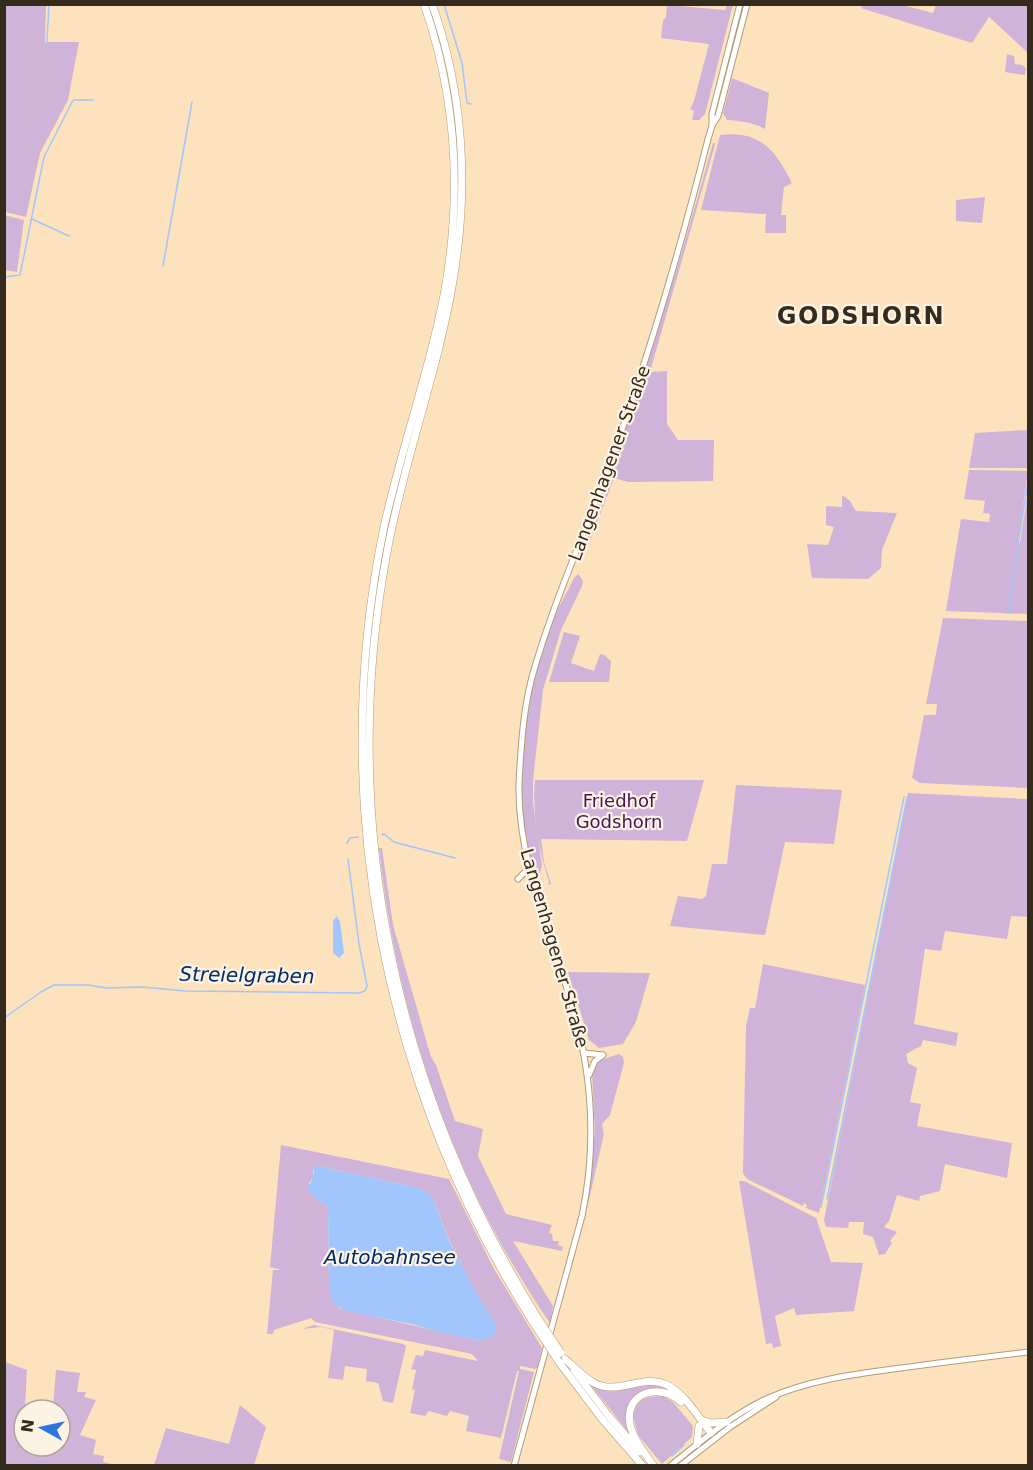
<svg xmlns="http://www.w3.org/2000/svg" width="1033" height="1470" font-family="'DejaVu Sans',sans-serif">
	<style>
		.green { fill: #d0b3d8; fill-rule: evenodd }
		.water { fill: #a1c5fd }
		.lines { fill: none; stroke-linecap: round; stroke-linejoin: round }
		.stream { stroke: #a1c5fd; stroke-width: 1.5 }
		.major-casing { stroke: #b29b77; stroke-width: 7 }
		.highway-casing { stroke: #b29b77; stroke-width: 8 }
		.major { stroke: #fff; stroke-width: 5 }
		.highway { stroke: #fff; stroke-width: 7 }
		.highway-bridge-casing { stroke: #b29b77; stroke-width: 8; stroke-linecap: butt }
		.highway-bridge { stroke: #fff; stroke-width: 7 }
		.labels { text-anchor: middle; dominant-baseline: central; stroke-width: 4.5; stroke-linejoin: round; paint-order: stroke }
		.street-label { font-size: 18px; fill: #342b1c; stroke: #fdf3e4 }
		.park-label { font-size: 18px; fill: #461253; stroke: #fdf3e4 }
		.water-label { font-size: 20px; font-style: italic; fill: #002c6b; stroke: #fdf3e4 }
		.district-label { font-size: 24px; font-weight: bold; letter-spacing: 1.5px; fill: #342b1c; stroke: #fdf3e4 }
	</style>
	<rect width="100%" height="100%" fill="#fce3be"/>
	<path class="green" d="M5 4 46 5 45 42H79L68 100 40 153 26 217 5 212Z
		M863 4 902 5 933 13 936 5H1028V53L989 17 972 43 861 8Z
		M667 5 725 10 727 5H733L705 114 699 120H692L694 111 690 109 694 101 709 44 661 38 663 20 666 18Z
		M1007 54 1014 56 1015 64 1022 65 1026 68 1025 75 1005 72Z
		M732 78 769 93 765 129C753 122 740 121 727 120L723 113Z
		M720 135C761 130 776 151 792 183L784 187 781 215H786V233H765L766 214 701 210Z
		M713 143H715L714 148 650 372 667 371V424L678 440H714L713 481 628 482 614 478 583 559 582 551C632 417 675 281 713 143Z
		M985 197 982 223 956 221V200Z
		M4 215 24 220 17 272 5 270Z
		M1028 430V468H969L975 433Z
		M969 470 1028 471 1018 543H1020L1028 491V614L946 611 961 519 989 522 990 514 983 513 985 501 964 499Z
		M842 495 850 501 856 511 897 513 882 550 881 568 868 579 812 578 807 544 828 545 834 527 826 525V506L842 507Z
		M578 574 583 581 582 586 561 630 543 690 533 780V803L542 865 538 881C530 869 529 852 526 837 513 763 527 679 557 611 562 600 569 589 574 578Z
		M943 618 1028 621V788L920 783 912 778 924 715H936L937 704H926Z
		M564 632 580 636 571 663 594 671 600 654 604 655 611 661 609 682H549Z
		M535 780H704L687 841 541 839 544 862 551 884 548 885 549 882C539 850 532 814 535 780Z
		M736 785 842 790 834 844 785 842 765 935 670 926 678 896 702 899 706 896 712 864H727Z
		M908 793 1028 799V917L1011 916 1007 939 945 931 941 951 925 949 914 1024 958 1033 956 1046 923 1040 921 1046 906 1054 908 1063 917 1068 910 1102 921 1104 917 1126 1012 1143 1007 1178 945 1164 940 1191 920 1196 919 1201 897 1195 889 1221 884 1227 897 1232 890 1241 892 1243 885 1254 879 1255 873 1237 863 1234 864 1222H849L848 1228 826 1227 824 1220Z
		M379 848H382L393 925 431 1057 436 1065 455 1121 483 1129 478 1156 506 1214 552 1225 549 1233 552 1234 553 1241H559L558 1245 563 1247 562 1251 513 1241 553 1306 550 1323C453 1182 397 1017 379 848Z
		M763 964 865 985 819 1213 806 1208 807 1205 804 1203 803 1206 747 1179 743 1173 746 1026 750 1008H755Z
		M568 972 650 973 636 1022 623 1044 599 1048 589 1040Z
		M619 1054 623 1057 624 1063 610 1115 602 1124 604 1134 586 1213 595 1131 592 1072 598 1061Z
		M281 1145 449 1179 494 1269 542 1348 538 1367 535 1369 520 1366V1370L521 1369 534 1372 511 1462 499 1459 519 1371H517L501 1438 466 1431 469 1416 450 1411 447 1416 429 1411 425 1416 410 1413 415 1390 412 1389 416 1370 411 1369 416 1355 423 1356 425 1350 478 1361 472 1354 315 1322 311 1318 274 1330 273 1334H267L273 1270H281L270 1267ZM317 1166 419 1188 428 1193 433 1198 449 1240 480 1302 495 1322 485 1340 479 1341 339 1308 329 1286 328 1207 312 1195 309 1183 313 1178V1170Z
		M739 1181H744L816 1218 831 1262 863 1263 854 1311 796 1315 794 1308 775 1316 781 1346 773 1348 772 1343 766 1344Z
		M314 1325 403 1344 406 1346 393 1403 383 1401 378 1383 366 1381 367 1369 345 1366 343 1380 328 1378 334 1330 321 1327 302 1329Z
		M5 1362 27 1370 25 1405 53 1407 56 1370 80 1373 77 1392H86L84 1397 96 1400 80 1435 96 1440 93 1454 104 1456 103 1462 111 1464 110 1465H5ZM24 1410H60V1446H24Z
		M587 1380 600 1387 653 1383 675 1392 702 1425 701 1426 683 1402 658 1389 631 1405 632 1437Z
		M663 1396 672 1401 693 1426 692 1437 662 1464 638 1435 633 1416C638 1397 645 1397 663 1396Z
		M240 1405 266 1427 254 1465H154L166 1428 229 1444Z"/>
	<path class="water" d="M337 916 340 922 344 953 339 958 333 953V921Z
		M317 1166 419 1188 428 1193 433 1198 449 1241 481 1302 497 1325 494 1335 485 1340 479 1341 439 1332 411 1324 343 1310 333 1302 329 1286 328 1207 312 1195 308 1188 313 1178 314 1168Z"/>
	<g class="lines">
		<path class="stream" d="M444 4 462 63 467 103 471 104
			M47 41 49 4
			M32 219 69 236
			M163 266 192 102
			M4 277 20 275 44 157 72 102 74 100H93
			M1017 552 1028 481
			M1008 613 1017 554
			M382 835 384 834 394 842 455 858
			M347 843 350 838 358 837
			M4 1018 41 992 54 985H88L107 988 142 987 186 991 359 993 365 991 367 986 359 944 348 859
			M827 1199 907 798
			M821 1207 904 797
			M672 1456 684 1445"/>
		<defs>
			<path id="major" d="M712 125 718 116 747 4
				M518 879 526 871 528 864
				M584 1053 603 1055
				M589 1075 595 1061 603 1055
				M514 1466 582 1216C598 1140 592 1068 569 995 548 927 517 855 519 783 521 747 523 711 532 677 552 605 584 536 609 466 648 359 680 250 708 139L712 126V114L740 4
				M670 1466C700 1442 729 1417 764 1400 807 1380 855 1374 901 1368 944 1362 986 1357 1028 1352
				M680 1466 730 1427 776 1397"/>
			<path id="highway" d="M424 4C457 99 462 197 444 295 429 373 401 449 384 527 327 800 384 1088 533 1322
				M432 4C464 93 469 189 453 281 438 371 405 457 388 547 336 818 394 1087 539 1320
				M565 1359C574 1367 584 1377 594 1383 619 1396 643 1373 667 1385 686 1395 698 1417 711 1433
				M559 1362 602 1419 643 1466
				M574 1370 608 1415 640 1452
				M701 1420 711 1423 727 1422
				M697 1444 699 1426
				M653 1465C645 1453 633 1439 630 1424 624 1392 660 1382 681 1402"/>
		</defs>
		<use href="#major" class="major-casing"/>
		<use href="#highway" class="highway-casing"/>
		<use href="#major" class="major"/>
		<use href="#highway" class="highway"/>
		<defs>
			<path id="highway-bridge" d="M539 1320 561 1353
				M533 1322 559 1362"/>
		</defs>
		<use href="#highway-bridge" class="highway-bridge-casing"/>
		<use href="#highway-bridge" class="highway-bridge"/>
	</g>
	<g class="labels">
		<g class="street-label">
			<text transform="translate(609 463) rotate(-70)">Langenhagener Straße</text>
			<text transform="translate(555 948) rotate(74)">Langenhagener Straße</text>
		</g>
		<g class="park-label">
			<text x="619" y="800">Friedhof<tspan x="619" dy="21">Godshorn</tspan></text>
		</g>
		<g class="water-label">
			<text transform="translate(247 975) rotate(1)">Streielgraben</text>
			<text x="390" y="1257">Autobahnsee</text>
		</g>
		<g class="district-label">
			<text x="861" y="316">GODSHORN</text>
		</g>
	</g>
	<rect width="1033" height="1470" fill="none" stroke="#342b1c" stroke-width="12"/>
	<g transform="translate(42 1428) rotate(278)"><circle r="28" fill="#fdf3e4" stroke="#ada394" stroke-width="1.5"/>
	<path d="M0-4.5L10 22L0 15L-10 22Z" fill="#2c75e1"/>
	<text y="-9" font-size="16" font-weight="bold" text-anchor="middle" fill="#342b1c">N</text>
	</g>
</svg>
